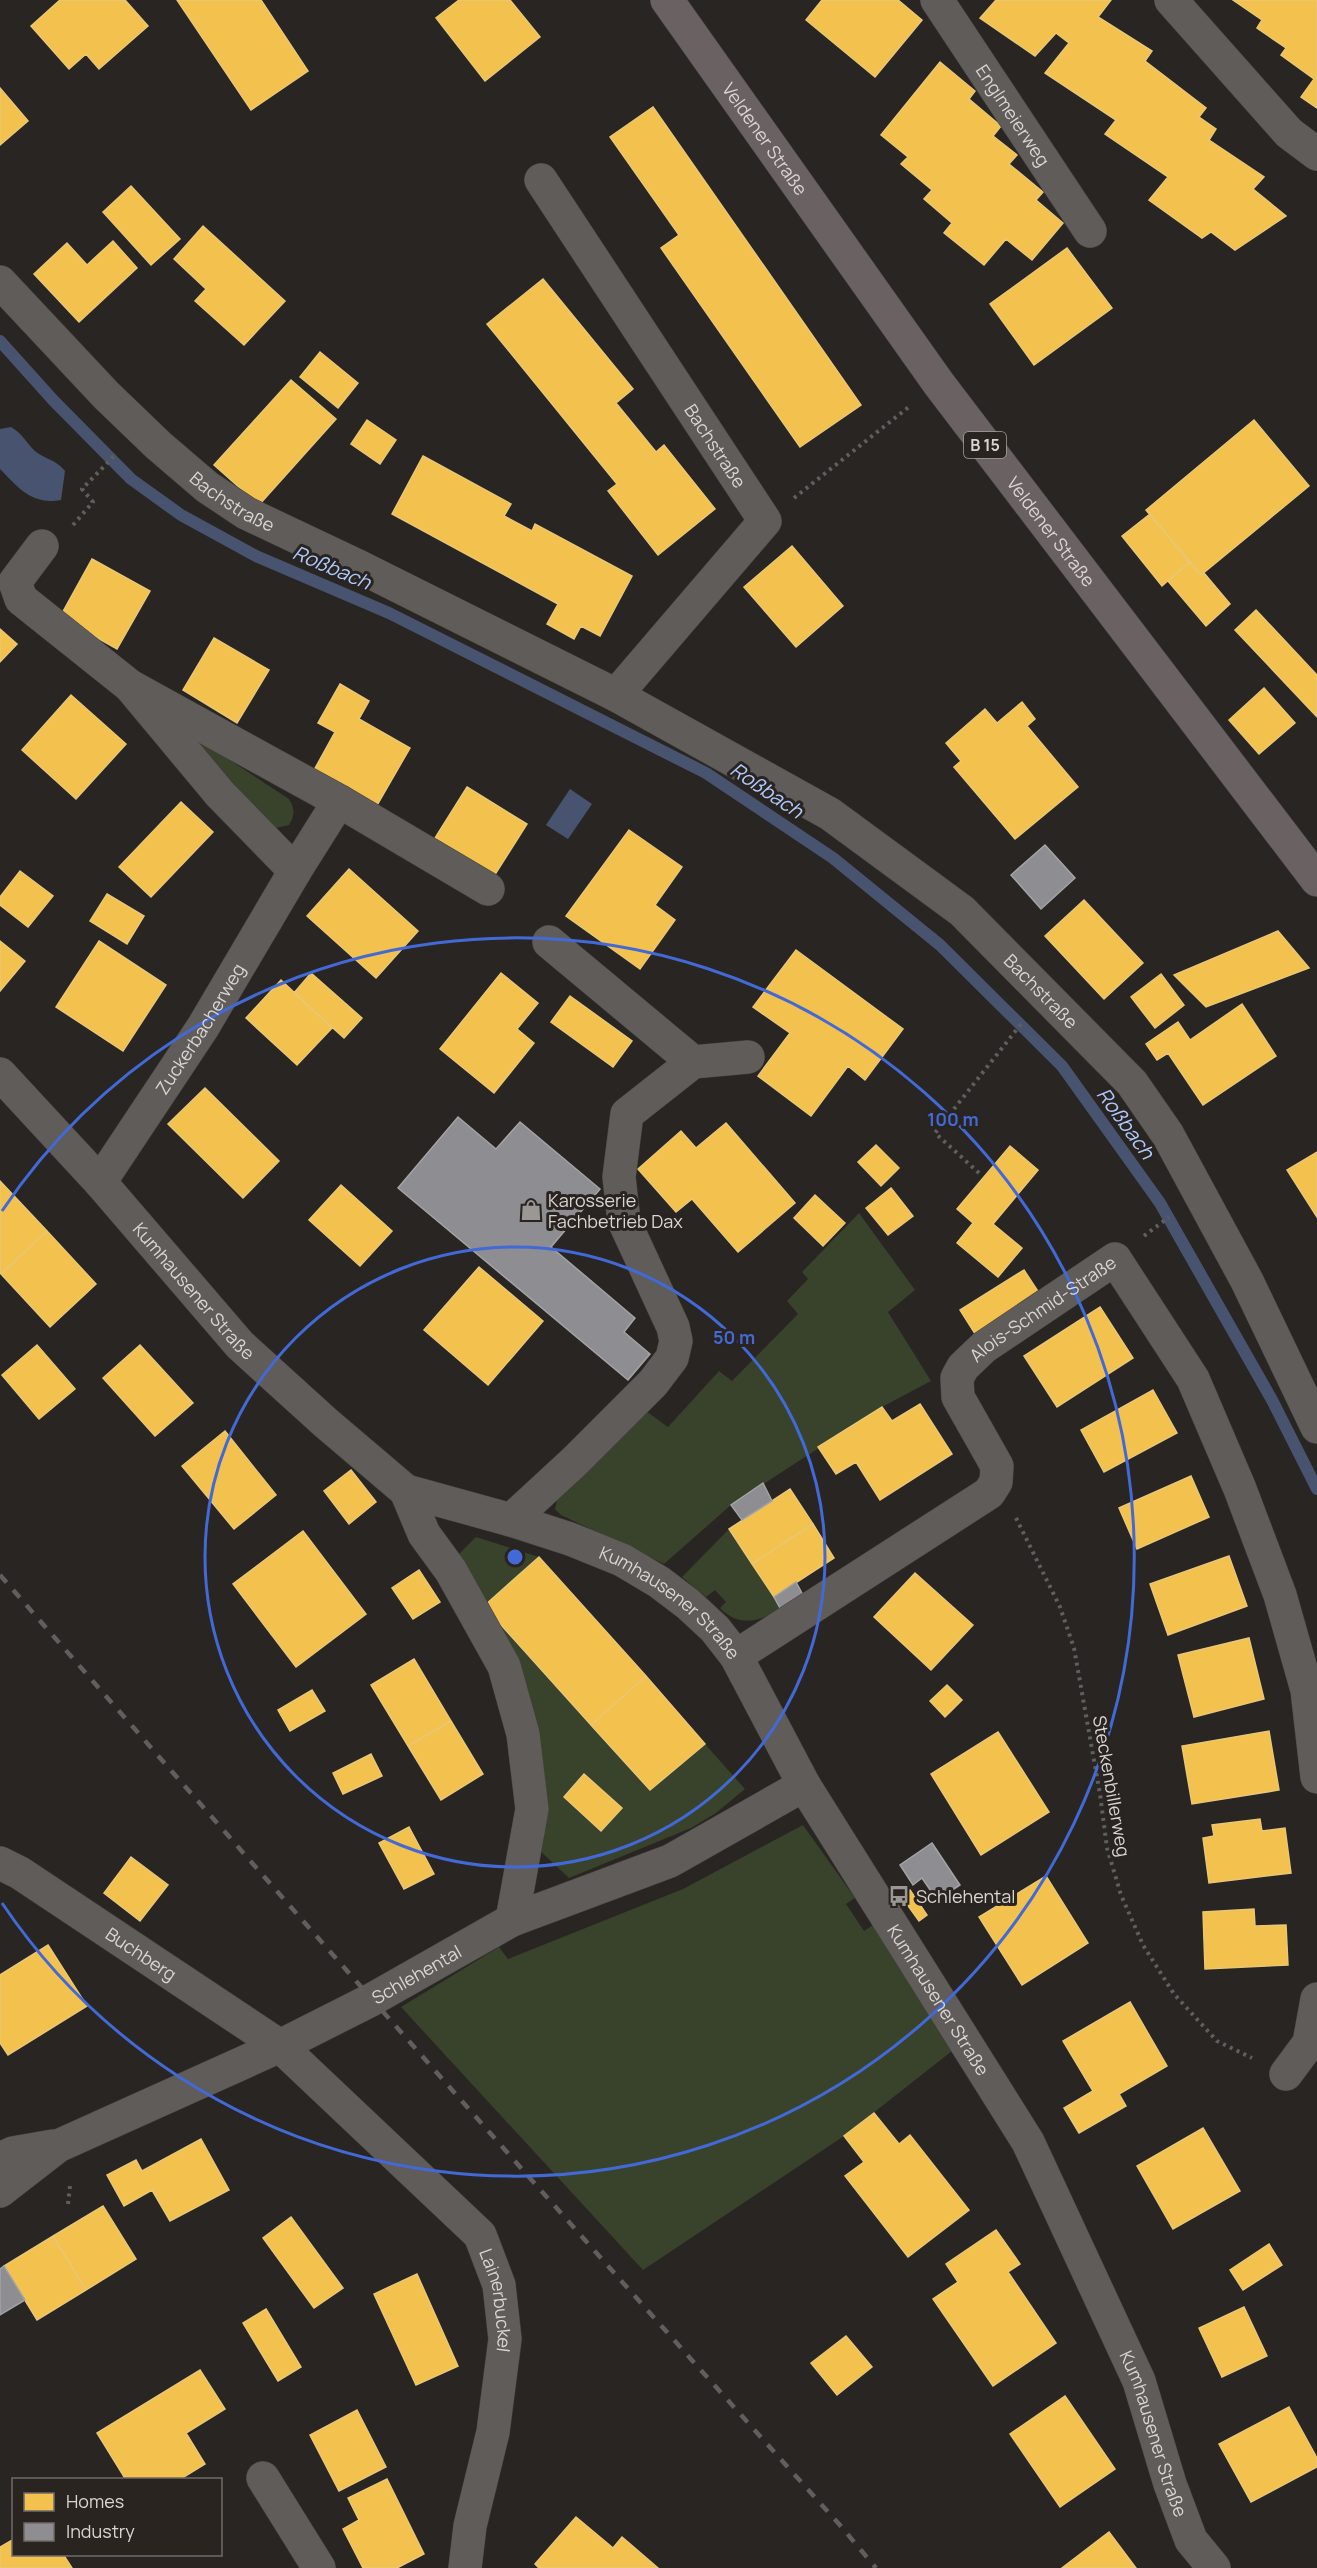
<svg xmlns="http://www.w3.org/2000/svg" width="1317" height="2568" font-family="Manrope,sans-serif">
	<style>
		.green { fill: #39422b }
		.water { fill: #48546f }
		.homes { fill: #f2c14e; stroke: #eac776; stroke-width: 1.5 }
		.industry { fill: #8d8d92; stroke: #a4a3a6; stroke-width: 1.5 }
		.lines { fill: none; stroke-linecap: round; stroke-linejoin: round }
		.stream { stroke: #48546f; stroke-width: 12 }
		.minor-casing { stroke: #454240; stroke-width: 34 }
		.major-casing { stroke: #454240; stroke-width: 34 }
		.path { stroke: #615f5e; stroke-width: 4; stroke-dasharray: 3 4.5; stroke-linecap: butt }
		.minor { stroke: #5f5c5a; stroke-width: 33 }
		.major { stroke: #696162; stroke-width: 33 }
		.rail { stroke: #615f5e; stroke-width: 4.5; stroke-dasharray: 10 10; stroke-linecap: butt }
		.ring { fill: none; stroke: #4369d7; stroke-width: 3 }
		.labels { text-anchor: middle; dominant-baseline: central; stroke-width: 6; stroke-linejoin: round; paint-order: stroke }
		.shield { fill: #2a2421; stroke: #a4a09e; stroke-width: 1.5 }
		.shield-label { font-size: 16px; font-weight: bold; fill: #d9d5d3 }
		.street-label { font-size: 18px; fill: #d9d5d3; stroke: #2a2421 }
		.poi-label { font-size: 18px; fill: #d9d5d3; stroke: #2a2421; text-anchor: start }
		.water-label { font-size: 20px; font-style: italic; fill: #aec9fe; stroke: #2a2421 }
		.centre { fill: #4369d7; stroke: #2a2421; stroke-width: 3 }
		.ring-label { font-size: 18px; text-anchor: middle; font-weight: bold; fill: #4369d7; stroke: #2a2421; stroke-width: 6; stroke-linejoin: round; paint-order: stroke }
	</style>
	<rect width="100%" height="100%" fill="#282523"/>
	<path class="green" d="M198 745H207L289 799C295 809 295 815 289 825L272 829Z
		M859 1213 915 1290 888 1312 931 1381 882 1407 731 1505 664 1564 561 1515 555 1509 558 1495 646 1411 668 1427 719 1371 732 1381 798 1314 787 1301 808 1279 802 1272Z
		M729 1529 773 1597 796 1582 803 1595C779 1611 746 1636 720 1608L726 1602 715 1590 706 1597 682 1577Z
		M476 1537 539 1557 484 1606 649 1789 705 1744 745 1789 716 1813 691 1828 569 1878 539 1850 542 1822 453 1560Z
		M803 1825 855 1898 846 1904 864 1931 873 1925 952 2051 844 2136 643 2270 401 2007 499 1947 508 1959 683 1889Z"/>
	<path class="water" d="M11 427C21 433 24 439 31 447 41 459 55 458 65 471L61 500C31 505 19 488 0 469V429Z
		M570 789 592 804 568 839 546 825Z"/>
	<path class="homes" d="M60 0H125L148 26 99 69 86 54 69 69 31 26Z
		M177 0H261L308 71 251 110Z
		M459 0H510L540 37 485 81 436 18Z
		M822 0H898L922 20 875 77 806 20Z
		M996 0H1111L1098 17 1152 51 1145 61 1206 108 1199 117 1216 129 1209 140 1264 177 1253 189 1286 216 1235 250 1211 232 1202 238 1149 200 1168 177 1105 134 1116 120 1045 73 1069 43 1056 33 1035 56 980 18Z
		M1233 0H1317V108L1301 97 1314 79 1281 55 1286 48 1257 28 1262 20Z
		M940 62 975 91 969 99 1001 126 993 136 1017 155 1009 164 1043 192 1036 200 1063 223 1032 260 1006 239 984 265 944 233 952 223 924 199 932 190 901 164 908 157 881 135Z
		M0 88 28 121 0 145Z
		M653 107 861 405 800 447 661 248 679 235 610 137Z
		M131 186 180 239 151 265 103 212Z
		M203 226 285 301 244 345 195 301 206 289 174 259Z
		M113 241 137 268 79 322 34 274 67 243 87 265Z
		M1067 248 1112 308 1034 365 990 304Z
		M543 279 633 389 616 403 656 452 664 445 715 509 658 555 608 491 617 484 487 324Z
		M320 352 358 383 338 408 300 377Z
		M291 380 336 419 259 505 214 465Z
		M367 420 396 440 380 464 351 444Z
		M1254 420 1309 486 1201 575 1146 510Z
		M423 456 511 504 504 516 532 531 535 524 632 576 600 636 581 626 574 639 547 624 558 604 392 514Z
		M1150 514 1189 562 1162 586 1122 536Z
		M792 546 843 606 796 647 744 587Z
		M92 559 150 591 117 649 60 617Z
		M1189 562 1201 575 1204 573 1230 604 1206 626 1168 581Z
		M1256 610 1317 675V717L1235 630Z
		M0 629 17 644 0 662Z
		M214 638 269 670 237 723 183 690Z
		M340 684 369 701 359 719 410 748 376 807 313 772 335 732 318 723Z
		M1264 688 1295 723 1259 754 1229 720Z
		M71 695 126 744 76 799 22 750Z
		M1022 702 1035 719 1027 726 1078 787 1015 839 954 767 961 761 946 743 985 709 997 723Z
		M467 787 527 824 489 884 430 846Z
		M181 802 213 832 151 897 119 867Z
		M629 830 682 867 655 905 675 920 640 969 566 916Z
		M349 869 418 931 376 978 307 916Z
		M20 871 53 896 28 927 0 905V897Z
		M107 894 144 916 127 944 90 921Z
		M1084 900 1143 963 1104 999 1045 936Z
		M1278 931 1309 968 1206 1007 1174 975Z
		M0 941 25 961 0 991Z
		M99 941 166 985 123 1051 56 1007Z
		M796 950 903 1029 865 1080 848 1066 811 1116 758 1076 790 1033 753 1007Z
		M311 973 362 1018 344 1038 294 993Z
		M501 973 538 1003 517 1029 534 1043 494 1093 440 1049Z
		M1161 974 1184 1005 1155 1028 1131 997Z
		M281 980 332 1028 297 1065 246 1018Z
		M570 996 632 1041 613 1067 551 1022Z
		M1242 1004 1276 1056 1203 1105 1168 1053 1157 1060 1146 1044 1178 1022 1190 1040Z
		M205 1088 279 1161 243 1198 168 1124Z
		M726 1123 795 1203 738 1252 692 1199 676 1212 638 1169 681 1131 696 1148Z
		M876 1145 899 1168 881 1186 858 1162Z
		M1010 1146 1038 1170 993 1224 1022 1248 998 1277 957 1243 973 1223 957 1209Z
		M1317 1152V1217L1287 1170Z
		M0 1181 47 1231 1 1274 0 1273Z
		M341 1185 392 1231 360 1266 309 1220Z
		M891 1188 913 1216 888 1235 866 1208Z
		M815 1195 845 1223 823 1246 794 1218Z
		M47 1231 96 1284 50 1327 1 1274Z
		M479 1267 543 1321 488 1385 424 1330Z
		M1024 1270 1043 1299 979 1340 960 1310Z
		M1100 1307 1133 1358 1057 1407 1024 1356Z
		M37 1345 75 1389 39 1419 2 1375Z
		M140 1345 193 1403 155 1436 103 1378Z
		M1153 1390 1177 1433 1104 1472 1081 1430Z
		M920 1404 952 1454 880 1500 856 1462 836 1474 818 1447 882 1407 892 1421Z
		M225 1431 276 1495 234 1529 182 1466Z
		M351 1470 376 1502 349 1524 324 1491Z
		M1191 1476 1209 1517 1137 1549 1119 1508Z
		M790 1489 813 1524 752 1564 729 1529Z
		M813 1524 834 1558 774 1597 752 1564Z
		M303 1531 366 1614 296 1667 233 1584Z
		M1229 1556 1247 1606 1168 1635 1150 1584Z
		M539 1557 646 1676 591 1725 484 1606Z
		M419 1570 440 1602 413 1619 392 1588Z
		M915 1573 973 1625 931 1670 874 1617Z
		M1249 1638 1264 1699 1194 1717 1178 1655Z
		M414 1659 451 1721 408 1746 371 1685Z
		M646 1676 705 1744 650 1790 591 1725Z
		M947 1685 962 1700 945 1717 930 1701Z
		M312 1690 325 1711 290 1731 278 1710Z
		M451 1721 483 1774 441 1800 408 1746Z
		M1269 1731 1279 1790 1192 1804 1182 1746Z
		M998 1732 1049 1812 981 1855 931 1774Z
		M371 1754 382 1776 343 1794 333 1773Z
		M584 1774 622 1808 601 1831 564 1797Z
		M1260 1819 1262 1831 1285 1828 1291 1873 1209 1883 1203 1838 1214 1836 1212 1825Z
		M409 1827 434 1874 404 1889 379 1843Z
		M131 1857 168 1885 140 1921 104 1893Z
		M1046 1876 1088 1943 1022 1985 979 1917Z
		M910 1890 927 1915 919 1921 901 1896Z
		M1254 1909 1255 1926 1286 1925 1288 1965 1205 1969 1203 1912Z
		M48 1945 87 2006 8 2055 0 2043V1975Z
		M1130 2002 1167 2066 1119 2094 1126 2106 1079 2133 1064 2108 1093 2091 1063 2041Z
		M874 2113 899 2144 910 2135 969 2210 908 2257 845 2176 864 2162 844 2136Z
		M1203 2128 1240 2191 1173 2229 1137 2166Z
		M201 2139 229 2190 170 2221 152 2190 124 2206 107 2175 136 2160 142 2171Z
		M103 2206 136 2259 86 2290 53 2236Z
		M291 2217 343 2288 314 2308 263 2238Z
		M996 2230 1020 2264 1008 2272 1056 2343 993 2386 933 2299 958 2282 946 2264Z
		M53 2236 86 2290 37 2320 4 2266Z
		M1269 2244 1282 2265 1243 2290 1230 2270Z
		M417 2274 458 2366 416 2385 374 2294Z
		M1244 2307 1267 2356 1222 2377 1199 2328Z
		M266 2309 301 2367 278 2381 243 2323Z
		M846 2336 872 2367 837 2395 811 2363Z
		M200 2370 225 2409 186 2433 205 2464 179 2480H126L97 2433Z
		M1065 2396 1115 2469 1060 2507 1010 2434Z
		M1289 2407 1317 2458V2467L1251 2502 1219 2444Z
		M357 2410 386 2467 339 2491 310 2435Z
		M387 2479 424 2554 397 2568H363L343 2529 359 2520 348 2498Z
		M576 2517 613 2548 622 2537 658 2568H539L535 2564Z
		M1109 2532 1136 2568H1062Z
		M14 2539V2554H63L72 2568H0V2547Z"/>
	<path class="industry" d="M1045 845 1075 878 1041 909 1011 875Z
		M458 1117 496 1149 520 1122 600 1189 551 1247 635 1318 624 1332 650 1354 628 1380 398 1188Z
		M763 1483 772 1501 742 1520 731 1505Z
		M796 1582 803 1595 781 1610 774 1597Z
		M932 1843 960 1885 937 1900 922 1878 913 1885 900 1865Z
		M4 2266 25 2300 0 2315V2269Z"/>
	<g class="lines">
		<path class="stream" d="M0 341 53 400 131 479 181 515 256 556 389 613 706 773 833 858 940 945 1062 1066 1160 1203 1272 1400 1317 1489"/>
		<defs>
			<g id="minor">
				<path id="s1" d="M937 0 1090 231"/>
				<path d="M1171 0 1289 133 1317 154"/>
				<path id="s2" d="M541 180 765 521 616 695"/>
				<path id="s3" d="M0 282 106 395 158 445 207 487 246 513 360 567 616 695 830 814 962 911 1132 1083 1168 1135 1247 1281 1317 1427"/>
				<path d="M42 546 15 582 21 599 130 686 339 801 488 889"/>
				<path d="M295 871 339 801"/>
				<path d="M549 942 693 1062"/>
				<path id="s4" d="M0 1074 100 1182 240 1345 326 1423 406 1491 511 1520 570 1539 622 1560 659 1582 688 1604 715 1629 736 1656 804 1785 1028 2142 1139 2381 1170 2484 1191 2540 1214 2568"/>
				<path id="s5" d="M100 1182 203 1027 295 871 220 794 130 686"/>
				<path d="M406 1491 424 1534 451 1571 504 1666 523 1734 532 1809 512 1920"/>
				<path d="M511 1520 575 1461 653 1383 672 1358 676 1341 673 1327 624 1221 619 1177 627 1114 693 1062 748 1057"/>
				<path id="s6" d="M736 1656 989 1493 996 1482 997 1466 958 1397 957 1378 963 1367 984 1347 1115 1259 1193 1379 1240 1489 1280 1595 1307 1690 1317 1777"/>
				<path id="s7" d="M0 1863 20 1873 280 2046 480 2235 499 2285 505 2339 493 2432 470 2526 465 2568"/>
				<path d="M1286 2074 1309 2043 1317 1999"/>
				<path d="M0 2159 13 2153 53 2146"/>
				<path id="s8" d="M0 2191 58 2146 280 2046 371 2000 512 1920 670 1861 804 1785"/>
				<path d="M263 2478 319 2568"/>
			</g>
			<g id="major">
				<path id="s9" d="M667 0 939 384 1317 880"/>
			</g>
		</defs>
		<use href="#minor" class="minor-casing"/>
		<use href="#major" class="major-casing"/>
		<path class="path" d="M794 498 910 406
			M73 525 93 502 82 489 115 455
			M979 1173 935 1133 1021 1024
			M1144 1236 1169 1217
			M1016 1518 1060 1607 1074 1648 1100 1794 1107 1848 1121 1895 1143 1945 1174 1994 1217 2041 1252 2058
			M68 2204 70 2186"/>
		<use href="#minor" class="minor"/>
		<use href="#major" class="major"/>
		<path class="rail" d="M0 1575C278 1893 556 2210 839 2524L876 2568"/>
	</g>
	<g class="ring">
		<circle cx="515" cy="1557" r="310"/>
		<path d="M2 1211A619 619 0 1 1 2 1903"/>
	</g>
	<defs>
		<symbol id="shop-bare" viewBox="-9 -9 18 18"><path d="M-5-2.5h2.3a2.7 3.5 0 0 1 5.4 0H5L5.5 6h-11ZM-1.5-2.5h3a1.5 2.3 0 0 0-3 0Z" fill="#9b9795" stroke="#2a2421" stroke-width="2.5" paint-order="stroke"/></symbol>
		<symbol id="bus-bare" viewBox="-9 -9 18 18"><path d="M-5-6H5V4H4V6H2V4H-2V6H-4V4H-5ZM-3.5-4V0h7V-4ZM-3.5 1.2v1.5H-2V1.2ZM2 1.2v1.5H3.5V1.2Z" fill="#9b9795" stroke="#2a2421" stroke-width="2.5" paint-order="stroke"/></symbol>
	</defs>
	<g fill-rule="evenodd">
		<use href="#shop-bare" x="516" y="1195" width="30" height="30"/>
		<use href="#bus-bare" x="884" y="1881" width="30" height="30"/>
	</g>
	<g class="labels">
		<rect class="shield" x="964" y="432" width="42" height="26" rx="4.5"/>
		<g class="shield-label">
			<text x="985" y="445">B 15</text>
		</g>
		<g class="street-label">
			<text stroke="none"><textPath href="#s1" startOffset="138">Englmeierweg</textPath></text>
			<text stroke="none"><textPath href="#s9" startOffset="170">Veldener Straße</textPath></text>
			<text stroke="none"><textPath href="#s2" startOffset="318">Bachstraße</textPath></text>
			<text stroke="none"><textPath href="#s3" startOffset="321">Bachstraße</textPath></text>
			<text stroke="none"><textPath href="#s9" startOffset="656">Veldener Straße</textPath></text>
			<text stroke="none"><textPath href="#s3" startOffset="1272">Bachstraße</textPath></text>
			<text stroke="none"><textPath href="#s5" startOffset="183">Zuckerbacherweg</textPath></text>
			<text stroke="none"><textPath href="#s4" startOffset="291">Kumhausener Straße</textPath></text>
			<text stroke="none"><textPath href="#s6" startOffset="540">Alois-Schmid-Straße</textPath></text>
			<text stroke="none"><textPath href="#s4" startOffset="874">Kumhausener Straße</textPath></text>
			<text transform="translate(1112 1786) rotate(80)">Steckenbillerweg</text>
			<text stroke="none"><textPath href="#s7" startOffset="168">Buchberg</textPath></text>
			<text stroke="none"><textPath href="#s8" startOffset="471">Schlehental</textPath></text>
			<text stroke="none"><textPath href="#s4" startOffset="1360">Kumhausener Straße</textPath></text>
			<text stroke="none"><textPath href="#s7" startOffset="678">Lainerbuckel</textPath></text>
			<text stroke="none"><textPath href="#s4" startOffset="1846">Kumhausener Straße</textPath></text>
		</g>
		<g class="poi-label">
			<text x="548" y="1200">Karosserie<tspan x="548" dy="21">Fachbetrieb Dax</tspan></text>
			<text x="916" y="1896">Schlehental</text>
		</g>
		<g class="water-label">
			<text transform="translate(332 567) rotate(23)">Roßbach</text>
			<text transform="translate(767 790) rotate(34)">Roßbach</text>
			<text transform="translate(1126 1123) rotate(54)">Roßbach</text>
		</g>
	</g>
	<circle cx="515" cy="1557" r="9" class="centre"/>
	<g class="ring-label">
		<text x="953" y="1126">100 m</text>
		<text x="734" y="1344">50 m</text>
	</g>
	<rect x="12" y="2478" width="210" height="78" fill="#2a2421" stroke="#706b68" stroke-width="1.5"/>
	<rect x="24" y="2493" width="30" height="18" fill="#f2c14e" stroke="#706b68" stroke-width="1.5"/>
	<text x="66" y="2508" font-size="18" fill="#d9d5d3">Homes</text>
	<rect x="24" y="2523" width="30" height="18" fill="#8d8d92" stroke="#706b68" stroke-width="1.5"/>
	<text x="66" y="2538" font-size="18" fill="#d9d5d3">Industry</text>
</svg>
